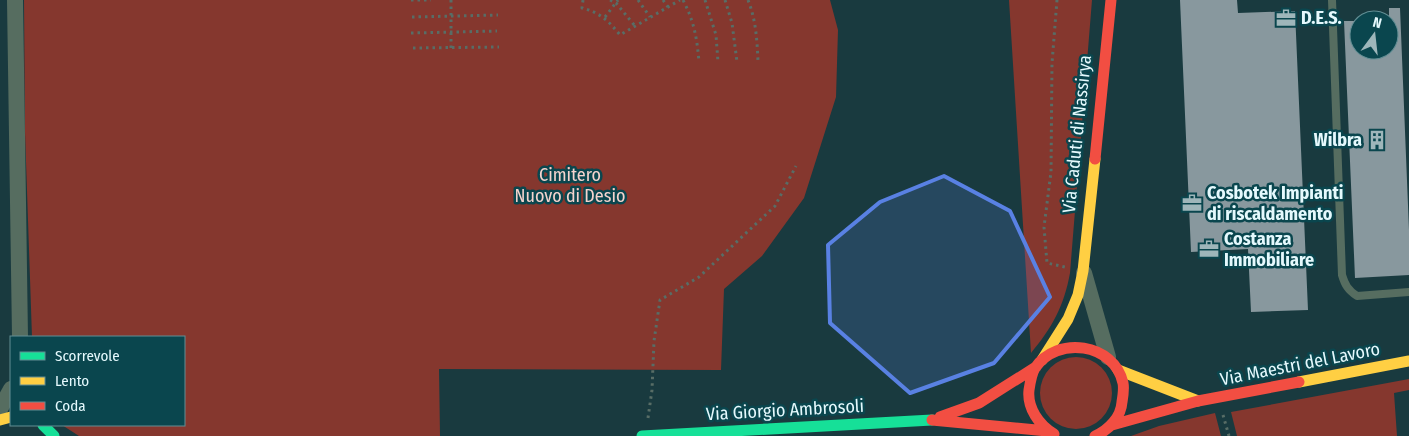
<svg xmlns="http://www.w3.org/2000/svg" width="1409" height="436" font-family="'Fira Sans Condensed',sans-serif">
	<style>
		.green { fill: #85372e }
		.building { fill: #88989e }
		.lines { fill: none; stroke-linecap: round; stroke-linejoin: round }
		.path { stroke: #586d66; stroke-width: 3; stroke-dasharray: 2.5 4; stroke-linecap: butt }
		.lane { stroke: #566d60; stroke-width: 8 }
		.street { stroke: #566d60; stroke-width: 16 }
		.fast { stroke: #16e098; stroke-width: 11 }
		.slow { stroke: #ffcf43; stroke-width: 11 }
		.jam { stroke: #f24e42; stroke-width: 11 }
		.marked { fill: #5981e3; fill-opacity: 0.2; stroke: #5981e3; stroke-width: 4; stroke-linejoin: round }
		.labels { text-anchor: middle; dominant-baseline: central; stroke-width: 5; stroke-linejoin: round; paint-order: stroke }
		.poi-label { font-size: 18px; font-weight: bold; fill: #e5f9fd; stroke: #0a464e; text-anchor: start }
		.street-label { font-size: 18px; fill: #e5f9fd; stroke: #0a464e }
		.park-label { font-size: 18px; fill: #f5d4ce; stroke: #0a464e }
	</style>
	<rect width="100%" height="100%" fill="#193a3f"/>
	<path class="green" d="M24 0H830L838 30 836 97 804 198 762 256 724 289 721 370 439 369 440 436H79L62 425H184V337H32L25 132Z
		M1009 0H1092L1070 273C1064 306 1052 328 1031 353Z
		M1040 393a36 36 0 1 1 72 0a36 36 0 1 1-72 0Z
		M1409 379V390L1394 393 1397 436H1237L1231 412Z
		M1215 413 1221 436H1131L1159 426Z"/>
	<path class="building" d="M1180 0H1237L1238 13 1295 11 1308 310 1251 312 1248 249 1191 252Z
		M1389 8H1400L1409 230V275L1355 278 1344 21H1359V50H1389Z"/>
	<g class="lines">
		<path class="path" d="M411 0H431
			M451 0V48
			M583 0 582 8C599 12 609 21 620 35L680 0
			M610 0 616 3 635 26
			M638 0 650 17
			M663 0 668 7
			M683 0C694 21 697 38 699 62
			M705 0 716 35 718 62
			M725 0 732 23 737 62
			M748 0C756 20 757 40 758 61
			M1057 0 1052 63 1051 172 1044 227 1047 263 1065 267
			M412 17 498 15
			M605 17 618 0
			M411 33 497 31
			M413 48 499 47
			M1223 415 1229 436
			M648 418 652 390 654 341 660 300 699 277 775 206 796 166"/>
		<path class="lane" d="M1332 0 1342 275C1345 285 1348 290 1357 296L1409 292"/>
		<path class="street" d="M15 0 20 337
			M1084 273 1108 357
			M0 409 11 389"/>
		<path class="fast" d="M43 425 54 436
			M642 436 932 420"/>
		<path class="slow" d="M1042 360 1068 319 1078 295 1083 271 1095 159
			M1118 370 1198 401
			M1299 382 1409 361
			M0 420 11 417"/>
		<path class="jam" d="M1095 159 1111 0
			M940 417 979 403 1036 367
			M932 420 1047 431
			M1112 425 1198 401 1299 382
			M1054 434C1039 425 1027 408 1029 390 1030 383 1032 373 1035 368 1057 335 1114 343 1123 383 1124 388 1123 396 1122 402 1121 417 1109 430 1095 436"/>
	</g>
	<path class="marked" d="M944 176 1010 211 1050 297 994 363 910 393 830 323 828 245 880 202Z"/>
	<defs>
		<symbol id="office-bare" viewBox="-9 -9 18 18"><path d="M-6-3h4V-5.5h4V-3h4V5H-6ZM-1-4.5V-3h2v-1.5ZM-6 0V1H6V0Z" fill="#9eb6ba" stroke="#0a464e" stroke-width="2.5" paint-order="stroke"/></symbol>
		<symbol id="building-bare" viewBox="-9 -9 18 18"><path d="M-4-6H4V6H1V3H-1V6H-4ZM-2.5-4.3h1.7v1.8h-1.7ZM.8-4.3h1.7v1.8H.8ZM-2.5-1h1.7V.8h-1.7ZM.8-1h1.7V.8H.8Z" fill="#9eb6ba" stroke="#0a464e" stroke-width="2.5" paint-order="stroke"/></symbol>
	</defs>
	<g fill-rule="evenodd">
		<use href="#office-bare" x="1272" y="4" width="28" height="28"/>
		<use href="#building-bare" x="1363" y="126" width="28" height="28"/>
		<use href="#office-bare" x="1178" y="189" width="28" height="28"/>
		<use href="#office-bare" x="1195" y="235" width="28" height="28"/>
	</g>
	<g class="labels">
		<g class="poi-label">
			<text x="1301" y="18">D.E.S.</text>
			<text x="1362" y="140" text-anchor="end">Wilbra</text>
			<text x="1207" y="193">Cosbotek Impianti<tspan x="1207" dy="21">di riscaldamento</tspan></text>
			<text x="1224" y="239">Costanza<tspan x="1224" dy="21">Immobiliare</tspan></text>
		</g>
		<g class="street-label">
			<text transform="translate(1077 134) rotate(-84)">Via Caduti di Nassirya</text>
			<text transform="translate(1300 364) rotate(-11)">Via Maestri del Lavoro</text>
			<text transform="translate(785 410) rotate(-3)">Via Giorgio Ambrosoli</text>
		</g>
		<g class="park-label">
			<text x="570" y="175">Cimitero<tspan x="570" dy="21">Nuovo di Desio</tspan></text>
		</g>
	</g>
	<rect x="10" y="336" width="175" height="90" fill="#0a464e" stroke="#628e94"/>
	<rect x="20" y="352" width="25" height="8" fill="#16e098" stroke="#628e94"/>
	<text x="55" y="361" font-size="15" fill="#e5f9fd">Scorrevole</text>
	<rect x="20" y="377" width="25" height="8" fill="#ffcf43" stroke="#628e94"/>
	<text x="55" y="386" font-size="15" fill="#e5f9fd">Lento</text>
	<rect x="20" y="402" width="25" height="8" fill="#f24e42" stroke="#628e94"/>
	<text x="55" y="411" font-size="15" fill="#e5f9fd">Coda</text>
	<g transform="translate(1374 35) rotate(15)"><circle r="24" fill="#0a464e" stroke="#628e94"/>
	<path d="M0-4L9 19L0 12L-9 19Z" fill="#9eb6ba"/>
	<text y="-8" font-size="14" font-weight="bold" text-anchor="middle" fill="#e5f9fd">N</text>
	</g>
</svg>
